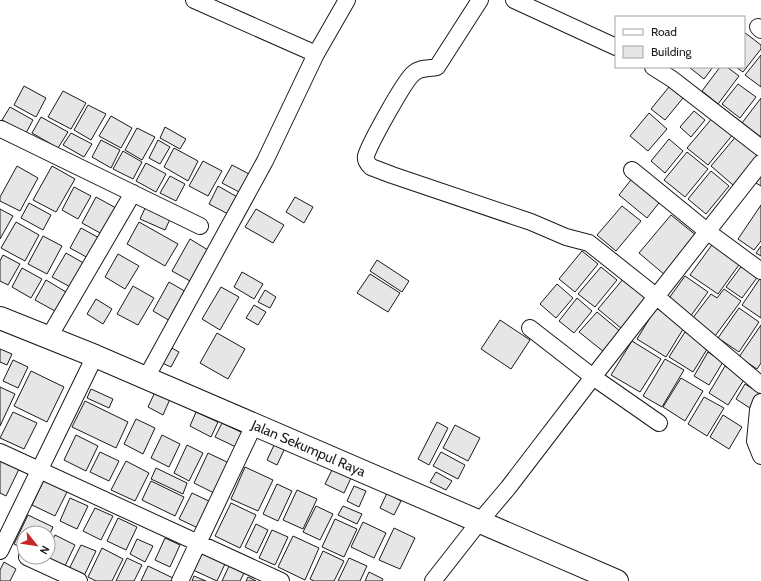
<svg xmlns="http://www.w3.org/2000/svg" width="761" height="581" font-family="Cabin,sans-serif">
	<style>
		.building { fill: #e6e6e6; stroke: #1a1a1a }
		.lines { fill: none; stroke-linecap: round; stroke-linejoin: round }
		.street-casing { stroke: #1a1a1a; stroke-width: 18 }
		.secondary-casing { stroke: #1a1a1a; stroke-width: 24 }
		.street { stroke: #fff; stroke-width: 16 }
		.secondary { stroke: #fff; stroke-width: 22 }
		.labels { text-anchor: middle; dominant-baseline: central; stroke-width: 3; stroke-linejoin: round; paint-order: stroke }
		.street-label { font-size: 14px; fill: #1a1a1a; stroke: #fff }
	</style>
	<rect width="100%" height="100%" fill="#fff"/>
	<path class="building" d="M744 32 761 45V49L743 72 736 67H744Z
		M761 55V87L745 75Z
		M689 67H713L704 79Z
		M720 67H727L739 76 718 104 702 91Z
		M738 84 756 97 740 118 722 104Z
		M24 86 46 98 36 117 14 105Z
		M669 87 683 98 665 120 651 109Z
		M63 91 86 103 71 129 48 117Z
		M761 98V138L742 123Z
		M88 105 106 114 91 140 74 130Z
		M10 107 33 120 26 133 2 120Z
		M694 111 705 120 691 137 680 127Z
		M649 113 667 129 648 151 630 136Z
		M111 116 132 128 121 148 99 136Z
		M714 116 734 133 708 165 687 148Z
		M41 117 68 132 58 148 32 133Z
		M165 127 186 139 180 149 160 138Z
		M137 128 155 137 142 160 125 150Z
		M71 133 92 144 84 157 63 145Z
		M738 134 760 153 733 185 711 166Z
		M669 139 683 151 665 173 651 161Z
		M101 140 120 150 111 168 92 157Z
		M158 140 170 147 160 164 149 158Z
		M174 148 198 161 188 181 164 167Z
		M123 151 142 162 133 179 113 169Z
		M687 152 708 169 685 197 664 180Z
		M203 161 222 171 208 196 189 186Z
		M146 163 166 174 156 192 136 181Z
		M232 165 251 175 241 193 222 183Z
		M17 166 38 178 20 211 0 201V197Z
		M52 166 75 179 56 212 33 200Z
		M711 171 729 186 706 214 688 199Z
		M761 175V186L756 183Z
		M170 176 185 184 176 201 160 193Z
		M634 176 662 199 647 218 619 195Z
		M218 186 239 198 230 215 209 204Z
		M74 187 91 196 78 219 62 210Z
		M96 197 116 208 102 234 82 223Z
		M295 197 313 207 304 223 286 212Z
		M29 203 51 215 43 230 21 218Z
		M761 205V241L754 250 738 239Z
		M146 206 171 217 165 230 140 219Z
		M622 206 641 221 616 251 597 235Z
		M0 209 13 216 0 239Z
		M256 209 284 225 273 243 245 227Z
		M671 215 697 236 665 275 639 253Z
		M16 222 39 235 25 261 1 248Z
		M139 222 178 244 165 266 127 244Z
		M81 228 101 239 90 259 70 248Z
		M43 236 62 246 47 274 28 264Z
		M190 239 208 250 190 281 172 271Z
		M714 242 741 262 718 294 690 275Z
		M761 246V256L756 253Z
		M582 251 598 264 575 292 559 279Z
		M66 253 87 265 74 289 52 277Z
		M118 254 139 266 125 289 105 277Z
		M3 255 20 264 8 285 0 281V261Z
		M377 260 409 281 402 292 370 271Z
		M743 264 759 275 742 298 726 287Z
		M601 267 617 280 595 307 578 294Z
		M22 268 42 279 31 298 12 287Z
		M242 272 263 284 254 299 234 287Z
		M370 274 400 293 388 312 357 293Z
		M685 276 708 292 690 317 667 301Z
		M761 277V318L742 305Z
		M624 278 648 298 622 329 598 309Z
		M46 280 66 292 55 311 35 300Z
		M169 282 188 293 172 322 153 311Z
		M557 284 573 298 556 318 540 304Z
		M133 286 154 298 138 325 117 314Z
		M221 287 239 297 220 330 202 319Z
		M724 289 741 301 715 336 692 319 711 294 717 298Z
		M265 290 276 297 270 308 258 302Z
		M577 298 592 311 574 333 559 321Z
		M96 299 112 309 103 324 87 314Z
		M254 305 266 312 258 325 246 318Z
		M656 308 685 326 666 357 637 339Z
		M739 308 759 322 739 352 718 338Z
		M597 312 621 332 604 352 579 332Z
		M500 320 530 340 511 369 481 349Z
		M761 325V363L757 369 739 357Z
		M685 332 709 346 693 372 669 357Z
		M217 333 245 349 228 379 200 363Z
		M632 341 661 359 640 392 611 375Z
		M168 346 179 352 171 367 160 362Z
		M0 349 12 354 7 365 0 362Z
		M708 352 723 362 709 385 694 376Z
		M665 359 684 370 662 407 643 396Z
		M13 360 28 367 18 388 3 381Z
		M725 366 745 378 728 405 709 393Z
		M31 371 64 387 47 422 14 406Z
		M681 378 703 391 685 421 663 407Z
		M745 384 761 394V397L753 410 736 399Z
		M0 387 15 394 0 426Z
		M91 389 113 399 109 408 87 398Z
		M155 392 170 399 163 415 148 407Z
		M704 397 724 408 707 436 688 424Z
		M85 401 128 422 116 448 72 427Z
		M13 412 37 423 24 449 0 438Z
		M196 412 218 422 211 437 190 426Z
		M723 415 742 427 729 449 710 437Z
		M136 419 155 428 143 454 124 444Z
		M437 422 448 428 429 465 418 459Z
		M222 423 245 434 238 448 215 437Z
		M455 425 480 438 468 461 443 448Z
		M76 435 98 446 86 471 64 460Z
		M162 435 180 444 169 467 151 458Z
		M275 443 285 448 277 465 267 460Z
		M187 445 203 453 189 481 174 473Z
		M100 452 119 461 109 481 90 472Z
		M441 452 465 465 458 479 433 466Z
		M208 453 231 464 216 494 194 483Z
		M0 457 20 467 6 496 0 493Z
		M126 461 149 473 135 501 111 490Z
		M245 467 273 480 258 511 231 499Z
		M156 468 187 483 183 494 151 479Z
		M333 468 351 478 344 493 325 484Z
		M436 472 452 481 446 490 430 482Z
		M45 478 68 490 55 516 32 505Z
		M151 481 184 497 175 516 142 500Z
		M277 484 292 491 278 521 263 514Z
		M354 486 366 491 359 507 347 501Z
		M297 490 317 499 303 529 283 520Z
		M192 493 211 502 198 528 179 519Z
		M387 493 401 501 394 515 380 508Z
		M70 498 88 506 77 529 60 521Z
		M231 503 256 515 240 548 215 536Z
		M316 506 333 514 320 540 303 532Z
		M343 506 362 514 357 524 338 515Z
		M95 508 113 516 101 540 83 531Z
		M28 515 53 527 48 538V533H24V549L14 544Z
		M118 518 137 527 126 550 107 541Z
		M335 519 357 529 344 557 322 547Z
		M363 522 386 533 374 558 351 547Z
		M256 524 268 530 257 553 245 547Z
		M394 528 415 538 400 569 379 560Z
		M272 530 288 537 275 565 259 558Z
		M55 535 75 545 64 568 44 557H48V549Z
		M293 536 319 548 305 580 278 567Z
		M165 538 180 545 170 567 155 560Z
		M137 539 153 546 145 562 130 554Z
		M81 545 96 551 83 578 68 571Z
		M102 548 123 559 112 581H96L88 577Z
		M323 551 344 561 334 581H314L310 579Z
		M201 553 225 564 217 581 193 570Z
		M127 558 142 565 134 581H116Z
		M349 558 367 566 360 581H338Z
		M4 562 16 569 10 581H0V570Z
		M148 566 173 578 172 581H141Z
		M229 566 244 573 240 581H222Z
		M369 572 383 579 382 581H365Z
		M194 576 206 581H192Z
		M248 577 256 581H246Z"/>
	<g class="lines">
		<defs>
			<path id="street" d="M194 0 316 54
				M480 0 437 67C429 69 421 67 414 73 405 79 369 145 366 156 365 160 368 164 371 167L392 175 531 222 566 237 589 243 657 297 761 385
				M514 0 616 47
				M758 27 761 30
				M653 67 672 79 761 148
				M1 129 200 226
				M632 170 708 232 761 271
				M530 328 593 377 659 423
				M49 337 133 193
				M146 378 265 161 316 54 347 0
				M761 402 758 410 755 441 761 456
				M0 452 281 581
				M0 551 95 356
				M27 557 79 581
				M180 581 254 425
				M433 581 480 521 508 488 593 377 761 163"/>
			<g id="secondary">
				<path id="s1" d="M0 318 95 356 617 581"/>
			</g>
		</defs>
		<use href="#street" class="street-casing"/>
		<use href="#secondary" class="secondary-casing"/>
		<use href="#street" class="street"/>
		<use href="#secondary" class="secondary"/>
	</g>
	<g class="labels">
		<g class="street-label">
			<text stroke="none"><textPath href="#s1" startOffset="335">Jalan Sekumpul Raya</textPath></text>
		</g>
	</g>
	<rect x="615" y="16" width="130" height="52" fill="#ffffff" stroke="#a3a3a3"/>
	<rect x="623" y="29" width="20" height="6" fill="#ffffff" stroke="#a3a3a3"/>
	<text x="651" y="36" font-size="12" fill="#1a1a1a">Road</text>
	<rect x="623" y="46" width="20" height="12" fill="#e6e6e6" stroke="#a3a3a3"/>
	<text x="651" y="56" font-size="12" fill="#1a1a1a">Building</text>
	<g transform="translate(36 545) rotate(120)"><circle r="19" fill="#ffffff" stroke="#a3a3a3"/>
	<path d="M0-3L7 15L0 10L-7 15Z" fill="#c62828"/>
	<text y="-6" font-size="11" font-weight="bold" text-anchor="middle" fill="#1a1a1a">N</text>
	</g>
</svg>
